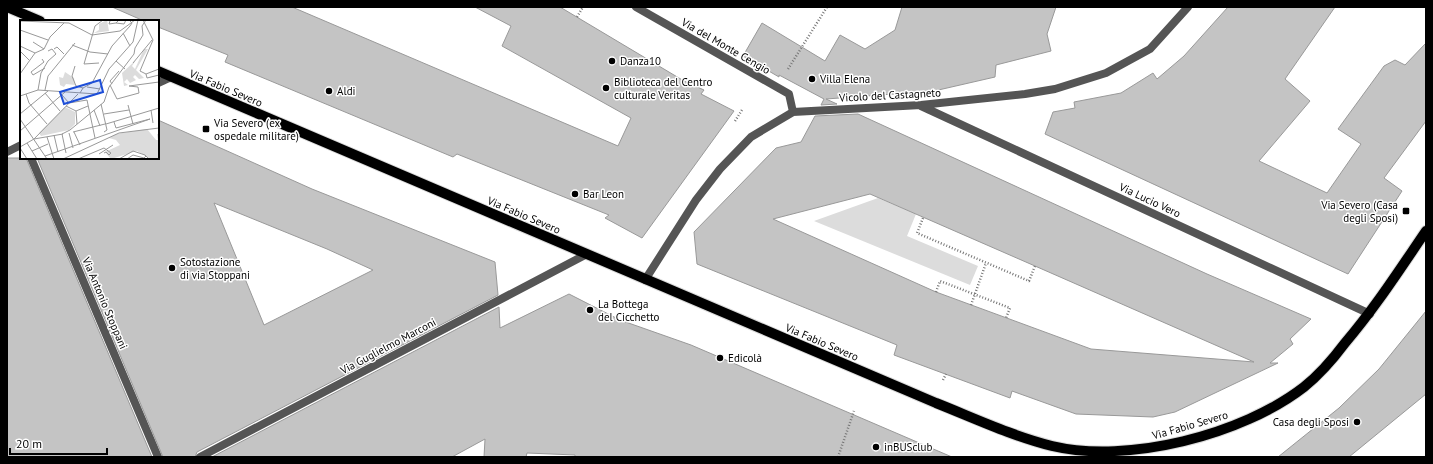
<svg xmlns="http://www.w3.org/2000/svg" width="1433" height="464" font-family="'PT Sans',sans-serif">
	<style>
		.green { fill: #dcdcdc }
		.building { fill: #c4c4c4; stroke: #999; fill-rule: evenodd }
		.lines { fill: none; stroke-linecap: round; stroke-linejoin: round }
		.primary-casing { stroke: #dbdbdb; stroke-width: 12 }
		.path { stroke: #777; stroke-width: 2.5; stroke-dasharray: 1 2; stroke-linecap: butt }
		.street { stroke: #555; stroke-width: 8 }
		.primary { stroke: #000; stroke-width: 10 }
		.poi-dot { fill: #000; stroke: #fff; stroke-width: 1.5 }
		.labels { text-anchor: middle; dominant-baseline: central; stroke-width: 3; stroke-linejoin: round; paint-order: stroke }
		.street-label { font-size: 11px; fill: #000; stroke: #fff }
		.poi-label { font-size: 11px; fill: #000; stroke: #fff; text-anchor: start }
		.inset-road { fill: none; stroke: #999; stroke-width: 1 }
		.view { fill: #1d4ed8; fill-opacity: 0.15; stroke: #1d4ed8; stroke-width: 2 }
		.inset-edge { fill: none; stroke: #000; stroke-width: 2 }
	</style>
	<rect width="100%" height="100%" fill="#fff"/>
	<path class="green" d="M878 198 916 214 907 236 978 266 970 285 814 221Z"/>
	<path class="building" d="M112 7H292L618 146 631 118 502 46 511 26 475 7H560L684 81 704 90 701 94 734 111 642 238 605 218 609 215 457 154 453 157 225 62 228 55 158 27V21H144Z
		M902 7H1056L1047 34 1051 51 996 65 995 77 934 91 826 99 837 104 821 105 824 99 779 75V77L743 56 762 23 825 61 840 35 865 49 895 30Z
		M1228 7H1335L1285 79 1310 101 1259 161 1327 193 1361 144 1338 129 1384 66 1395 60 1405 65 1426 43V121L1384 178 1402 191 1348 274 1045 134 1053 112 1075 108 1074 102 1121 93 1153 73 1157 79 1184 56Z
		M858 114 1207 274 1311 319 1290 339 1293 344 1270 363H1278L1175 412 1153 417 1076 414 1012 391 1010 398 894 355 897 345 697 264 694 232 776 148 801 142 815 116ZM870 194 1035 266 1254 362 1091 349 936 292 773 219Z
		M158 120 312 189 495 262 498 295 197 452 195 457H163L37 158H158ZM214 203 327 249 373 270 264 325Z
		M7 158H26L152 457H7Z
		M569 294 620 320 691 345 952 457H575V455L527 453 526 457H484L485 439 452 457H212L499 307 500 328Z
		M1426 311V394L1349 457H1278L1339 408 1379 369Z"/>
	<g class="lines">
		<defs>
			<path id="primary" d="M7 7 40 21
				M158 71 936 403C974 418 1012 436 1052 446 1128 464 1242 435 1304 387 1319 375 1333 359 1345 343 1375 308 1400 269 1426 231"/>
		</defs>
		<use href="#primary" class="primary-casing"/>
		<path class="path" d="M577 17 583 7
			M788 69 827 7
			M735 121 742 110
			M923 218 917 233 1029 281 1035 266
			M936 292 940 281 1010 308 1006 318
			M971 305 986 263
			M943 380 946 374
			M838 457 854 411"/>
		<path class="street" d="M636 7 789 94 793 112
			M158 83 171 77
			M921 106 1370 314
			M7 152 21 145
			M31 158 158 457
			M645 280 696 200 720 169 751 137 793 112 921 105 1025 94 1055 89 1106 73 1150 49 1188 7
			M200 457 587 254"/>
		<use href="#primary" class="primary"/>
	</g>
	<g class="poi-dot">
		<circle cx="612" cy="61" r="4"/>
		<circle cx="812" cy="79" r="4"/>
		<circle cx="606" cy="88" r="4"/>
		<circle cx="329" cy="91" r="4"/>
		<rect x="202" y="125" width="8" height="8" rx="2"/>
		<circle cx="575" cy="194" r="4"/>
		<rect x="1402" y="207" width="8" height="8" rx="2"/>
		<circle cx="172" cy="268" r="4"/>
		<circle cx="590" cy="310" r="4"/>
		<circle cx="720" cy="358" r="4"/>
		<circle cx="1357" cy="422" r="4"/>
		<circle cx="876" cy="447" r="4"/>
	</g>
	<g class="labels">
		<g class="street-label">
			<text transform="translate(726 46) rotate(30)">Via del Monte Cengio</text>
			<text transform="translate(226 88) rotate(23)">Via Fabio Severo</text>
			<text transform="translate(890 95) rotate(-3)">Vicolo del Castagneto</text>
			<text transform="translate(1150 200) rotate(25)">Via Lucio Vero</text>
			<text transform="translate(524 215) rotate(23)">Via Fabio Severo</text>
			<text transform="translate(105 303) rotate(67)">Via Antonio Stoppani</text>
			<text transform="translate(822 342) rotate(23)">Via Fabio Severo</text>
			<text transform="translate(388 346) rotate(-28)">Via Guglielmo Marconi</text>
			<text transform="translate(1190 425) rotate(-16)">Via Fabio Severo</text>
		</g>
		<g class="poi-label">
			<text x="620" y="61">Danza10</text>
			<text x="820" y="79">Villa Elena</text>
			<text x="614" y="82">Biblioteca del Centro<tspan x="614" dy="13">culturale Veritas</tspan></text>
			<text x="337" y="91">Aldi</text>
			<text x="214" y="123">Via Severo (ex<tspan x="214" dy="13">ospedale militare)</tspan></text>
			<text x="583" y="194">Bar Leon</text>
			<text x="1398" y="205" text-anchor="end">Via Severo (Casa<tspan x="1398" dy="13">degli Sposi)</tspan></text>
			<text x="180" y="262">Sotostazione<tspan x="180" dy="13">di via Stoppani</tspan></text>
			<text x="598" y="304">La Bottega<tspan x="598" dy="13">del Cicchetto</tspan></text>
			<text x="728" y="358">Edicolà</text>
			<text x="1349" y="422" text-anchor="end">Casa degli Sposi</text>
			<text x="884" y="447">inBUSclub</text>
		</g>
	</g>
	<g transform="translate(20 20)">
		<rect width="139" height="139" fill="#fff"/>
		<path d="M87 0 89 11 74 13 79 10V4ZM124 29H128L116 50 124 58 119 59 115 55 113 57 116 60 110 63 107 59 104 62 108 65 104 66 102 53 116 40 112 46 115 49ZM45 52 54 58 55 65 46 64 44 67 40 65 39 57 43 58ZM45 87 55 92V104L49 110 21 116 19 113ZM127 109 136 120H138L137 114H139V139H130L117 131 91 139 85 132 100 125 96 120 89 118 96 114Z" fill="#dcdcdc"/>
		<path class="inset-road" d="M123 0 133 20 120 51 126 54 139 49M0 1 49 3 72 15 100 11 115 0M90 1 89 4 96 3 99 0M96 3 104 4 106 0M0 10 28 20M103 13 110 26M13 22 24 29M52 25 70 32 88 34M0 26 15 33M34 29 37 27 44 34M0 31 9 40M96 41 105 49M79 43 64 44 75 6 83 0M113 43 132 20M55 46 52 56 56 66 63 68M0 54 15 33 24 29 30 17 44 3M126 54 127 58 139 55M13 55 11 52 24 42 22 39M13 55 25 48M92 64 90 61 99 51M90 65 97 79 119 73 118 67 109 66 139 62M67 67 80 69M18 70 21 53 28 41 36 34 32 29 28 31M25 70 28 56 55 23M25 73 40 91M60 73 63 68 72 63 92 26 110 6 112 3 109 0M6 74 9 83 27 104M42 75 49 83 67 80 75 118M0 76 18 70 77 74 89 49 113 22 118 0M81 84 87 110 84 112M108 85 113 104M46 86 56 91 57 104M74 90 80 106M131 90 133 103M56 91 68 86M0 94 28 71M84 94 109 90M0 99 27 139M86 104 139 88M0 111 45 72M53 112 85 104M54 112 60 125M49 113 53 128M42 114 46 133M42 114 50 110 84 82 89 67 114 34 115 28 123 15 122 6 126 0M34 115 38 132M27 117 34 139M14 119 58 74M7 123 17 139M0 127 14 119 43 114M0 128 7 139M12 131 28 124M79 134 93 125M25 136 130 99 96 108 94 102M43 139 99 113 139 108M58 139 84 128 91 133 89 135 86 132 84 133M99 139 113 131 125 135 129 139M107 139 113 135 124 138 126 136"/>
		<path class="view" d="M80 60 83 72 44 84 40 72Z"/>
		<rect width="139" height="139" class="inset-edge"/>
	</g>
	<rect width="1433" height="464" fill="none" stroke="#000000" stroke-width="16"/>
	<path d="M10 448v6h97v-6" fill="none" stroke="#000000" stroke-width="2"/>
	<text x="16" y="448" font-size="12" fill="#000000" stroke="#ffffff" stroke-width="3" paint-order="stroke">20 m</text>
</svg>
